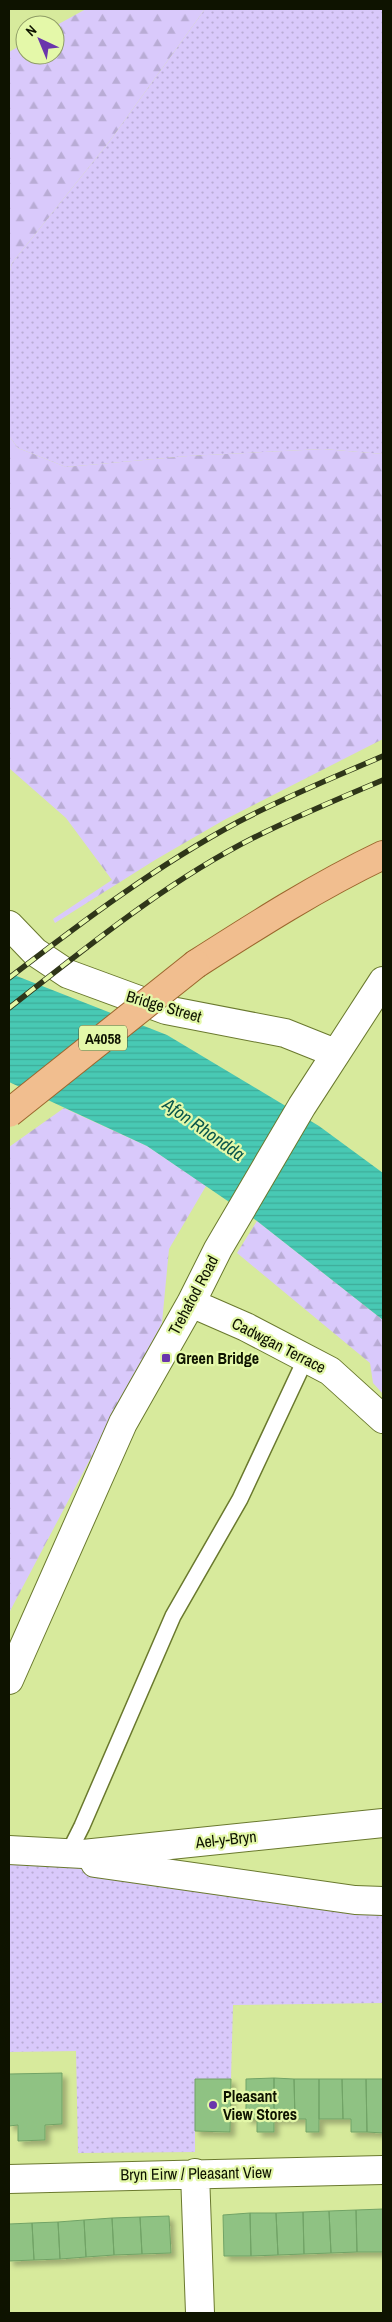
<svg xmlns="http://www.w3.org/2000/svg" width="392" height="2322" font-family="'Archivo Narrow',sans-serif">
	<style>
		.grass { fill: url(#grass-dots) }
		.forest { fill: url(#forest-firs) }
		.water { fill: url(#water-rules) }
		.building { fill: #8fc283; stroke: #71a366; filter: url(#shadow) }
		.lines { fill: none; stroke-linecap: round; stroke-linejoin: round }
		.service-casing { stroke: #6a792e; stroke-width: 18 }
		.minor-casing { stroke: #6a792e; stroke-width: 30 }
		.primary-casing { stroke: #9b662d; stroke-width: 30 }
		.service { stroke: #fff; stroke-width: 15 }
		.minor { stroke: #fff; stroke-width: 28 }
		.primary { stroke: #f1be8f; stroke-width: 28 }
		.rail-casing { stroke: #2f3619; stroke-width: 5.5 }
		.rail { stroke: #e4f8a9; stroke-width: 4; stroke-dasharray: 11; stroke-linecap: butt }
		.primary-bridge-casing { stroke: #9b662d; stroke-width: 30; stroke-linecap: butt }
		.primary-bridge { stroke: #f1be8f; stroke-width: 28 }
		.poi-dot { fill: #6a35ac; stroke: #e4f8a9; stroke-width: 2 }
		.labels { text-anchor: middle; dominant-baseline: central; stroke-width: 4.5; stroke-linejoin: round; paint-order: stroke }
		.shield { fill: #e4f8a9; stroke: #4e5833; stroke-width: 1 }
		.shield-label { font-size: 15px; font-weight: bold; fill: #0e1300 }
		.street-label { font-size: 16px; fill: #0e1300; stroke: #e4f8a9 }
		.poi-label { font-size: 16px; font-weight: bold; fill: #0e1300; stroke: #e4f8a9; text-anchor: start }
		.water-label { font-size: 18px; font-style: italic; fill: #0a564b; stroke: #e4f8a9 }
	</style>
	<defs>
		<pattern id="grass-dots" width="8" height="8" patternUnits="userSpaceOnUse" patternTransform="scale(1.25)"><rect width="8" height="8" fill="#d9c9fb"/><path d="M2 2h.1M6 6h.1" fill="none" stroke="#b9acd5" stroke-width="1.8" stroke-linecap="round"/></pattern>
		<pattern id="forest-firs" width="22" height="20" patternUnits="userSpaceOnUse" patternTransform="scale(1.25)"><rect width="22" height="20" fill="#d9c9fb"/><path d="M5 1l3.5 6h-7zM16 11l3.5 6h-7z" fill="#b9acd5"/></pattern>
		<pattern id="water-rules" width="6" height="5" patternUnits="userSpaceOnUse" patternTransform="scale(1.25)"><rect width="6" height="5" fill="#48c9b4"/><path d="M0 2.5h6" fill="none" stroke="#3eac99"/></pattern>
		<filter id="shadow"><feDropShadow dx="4.5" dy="4.5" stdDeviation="2.5" flood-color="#0004"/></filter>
	</defs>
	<rect width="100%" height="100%" fill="#d7ea9c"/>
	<path class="grass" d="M205 9H383V454L323 449 188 456 66 467 18 448 9 436V275L12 263 109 142Z
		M9 1857 164 1881 383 1911V2003L233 2005 231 2079H195V2152L78 2153 76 2051 9 2052Z"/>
	<path class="forest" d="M86 9H205L109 142 12 263 9 275V52L25 43V55H55V26Z
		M9 436 18 448 66 467 188 456 323 449 383 454V739L224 820 155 860 55 923 53 919 112 880 66 818 9 768Z
		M64 1108 147 1146 206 1186 169 1249 162 1323 9 1613V1147Z
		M257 1221 383 1320V1394L373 1383 370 1363 237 1253Z"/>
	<path class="water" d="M9 973 167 1035 319 1126 383 1173V1320L257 1221 147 1146 9 1082Z"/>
	<path class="building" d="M62 2073V2124L45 2125V2140L18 2141V2125L9 2126V2074Z
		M274 2078 294 2079 295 2119H274Z
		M274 2078V2132H257V2119H246V2079Z
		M195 2079H231L230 2132 195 2131Z
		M294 2079H319V2132H306V2119H295Z
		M319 2079H342L343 2119H319Z
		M342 2079H366L367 2132H351V2119H343Z
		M366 2079H383V2133L367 2132Z
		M383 2209V2252H357L356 2210Z
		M356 2210 357 2252 331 2253 329 2211Z
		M329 2211 331 2253 304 2254 303 2212Z
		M303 2212 304 2254 278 2255 276 2213Z
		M250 2213 251 2256H224L223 2215Z
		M250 2213H276L278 2255 251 2256Z
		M169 2216 171 2253 142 2254 140 2217Z
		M140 2217 142 2254 114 2255 112 2218Z
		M112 2218 114 2255 86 2257 84 2220Z
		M84 2220 86 2257 60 2259 58 2222Z
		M58 2222 60 2259 34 2260 32 2223Z
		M32 2223 34 2260 9 2261V2224Z"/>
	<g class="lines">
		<defs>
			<path id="service" d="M69 1852 82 1826 173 1616 240 1499 306 1358"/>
			<path id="minor" d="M9 925 35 952 68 974 166 1010 285 1033 335 1053
				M191 1303 246 1327 330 1371 383 1419
				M9 1680 123 1423 191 1303 218 1249 302 1106 383 981
				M9 1850 83 1854 383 1823
				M95 1863 355 1900 383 1901
				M195 2173 200 2313
				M9 2179 383 2170"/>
			<path id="primary" d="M196 964C257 925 318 886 383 855"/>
		</defs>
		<use href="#service" class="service-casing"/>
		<use href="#minor" class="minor-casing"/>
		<use href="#primary" class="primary-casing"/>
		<use href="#service" class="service"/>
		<use href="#minor" class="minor"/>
		<use href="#primary" class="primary"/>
		<defs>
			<path id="rail" d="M9 978C82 922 156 866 238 822 285 797 335 777 383 756
				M9 1008C87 947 166 882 255 837 297 816 340 798 383 780"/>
		</defs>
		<use href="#rail" class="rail-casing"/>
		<use href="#rail" class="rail"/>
		<defs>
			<path id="primary-bridge" d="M9 1113 196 964"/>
		</defs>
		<use href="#primary-bridge" class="primary-bridge-casing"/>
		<use href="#primary-bridge" class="primary-bridge"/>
	</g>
	<g class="poi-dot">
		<rect x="161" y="1353" width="10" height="10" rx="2.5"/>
		<circle cx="213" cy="2105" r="5"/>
	</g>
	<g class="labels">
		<rect class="shield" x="79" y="1025.5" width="48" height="25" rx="4"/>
		<g class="shield-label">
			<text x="103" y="1038">A4058</text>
		</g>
		<g class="street-label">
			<text transform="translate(164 1006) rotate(16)">Bridge Street</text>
			<text transform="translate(193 1295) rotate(-62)">Trehafod Road</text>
			<text transform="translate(279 1345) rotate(27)">Cadwgan Terrace</text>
			<text transform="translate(226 1839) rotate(-6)">Ael-y-Bryn</text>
			<text transform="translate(196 2173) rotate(-1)">Bryn Eirw / Pleasant View</text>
		</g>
		<g class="poi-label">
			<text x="176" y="1358">Green Bridge</text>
			<text x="223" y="2096">Pleasant<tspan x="223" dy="18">View Stores</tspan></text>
		</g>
		<g class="water-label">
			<text transform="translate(204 1129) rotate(35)">Afon Rhondda</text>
		</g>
	</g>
	<rect width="392" height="2322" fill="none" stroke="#0e1300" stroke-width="20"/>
	<g transform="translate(40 40) rotate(316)"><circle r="24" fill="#e4f8a9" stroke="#8e9c65"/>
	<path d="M0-4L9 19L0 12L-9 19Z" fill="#6a35ac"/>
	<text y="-8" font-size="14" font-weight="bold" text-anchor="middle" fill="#0e1300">N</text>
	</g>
</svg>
